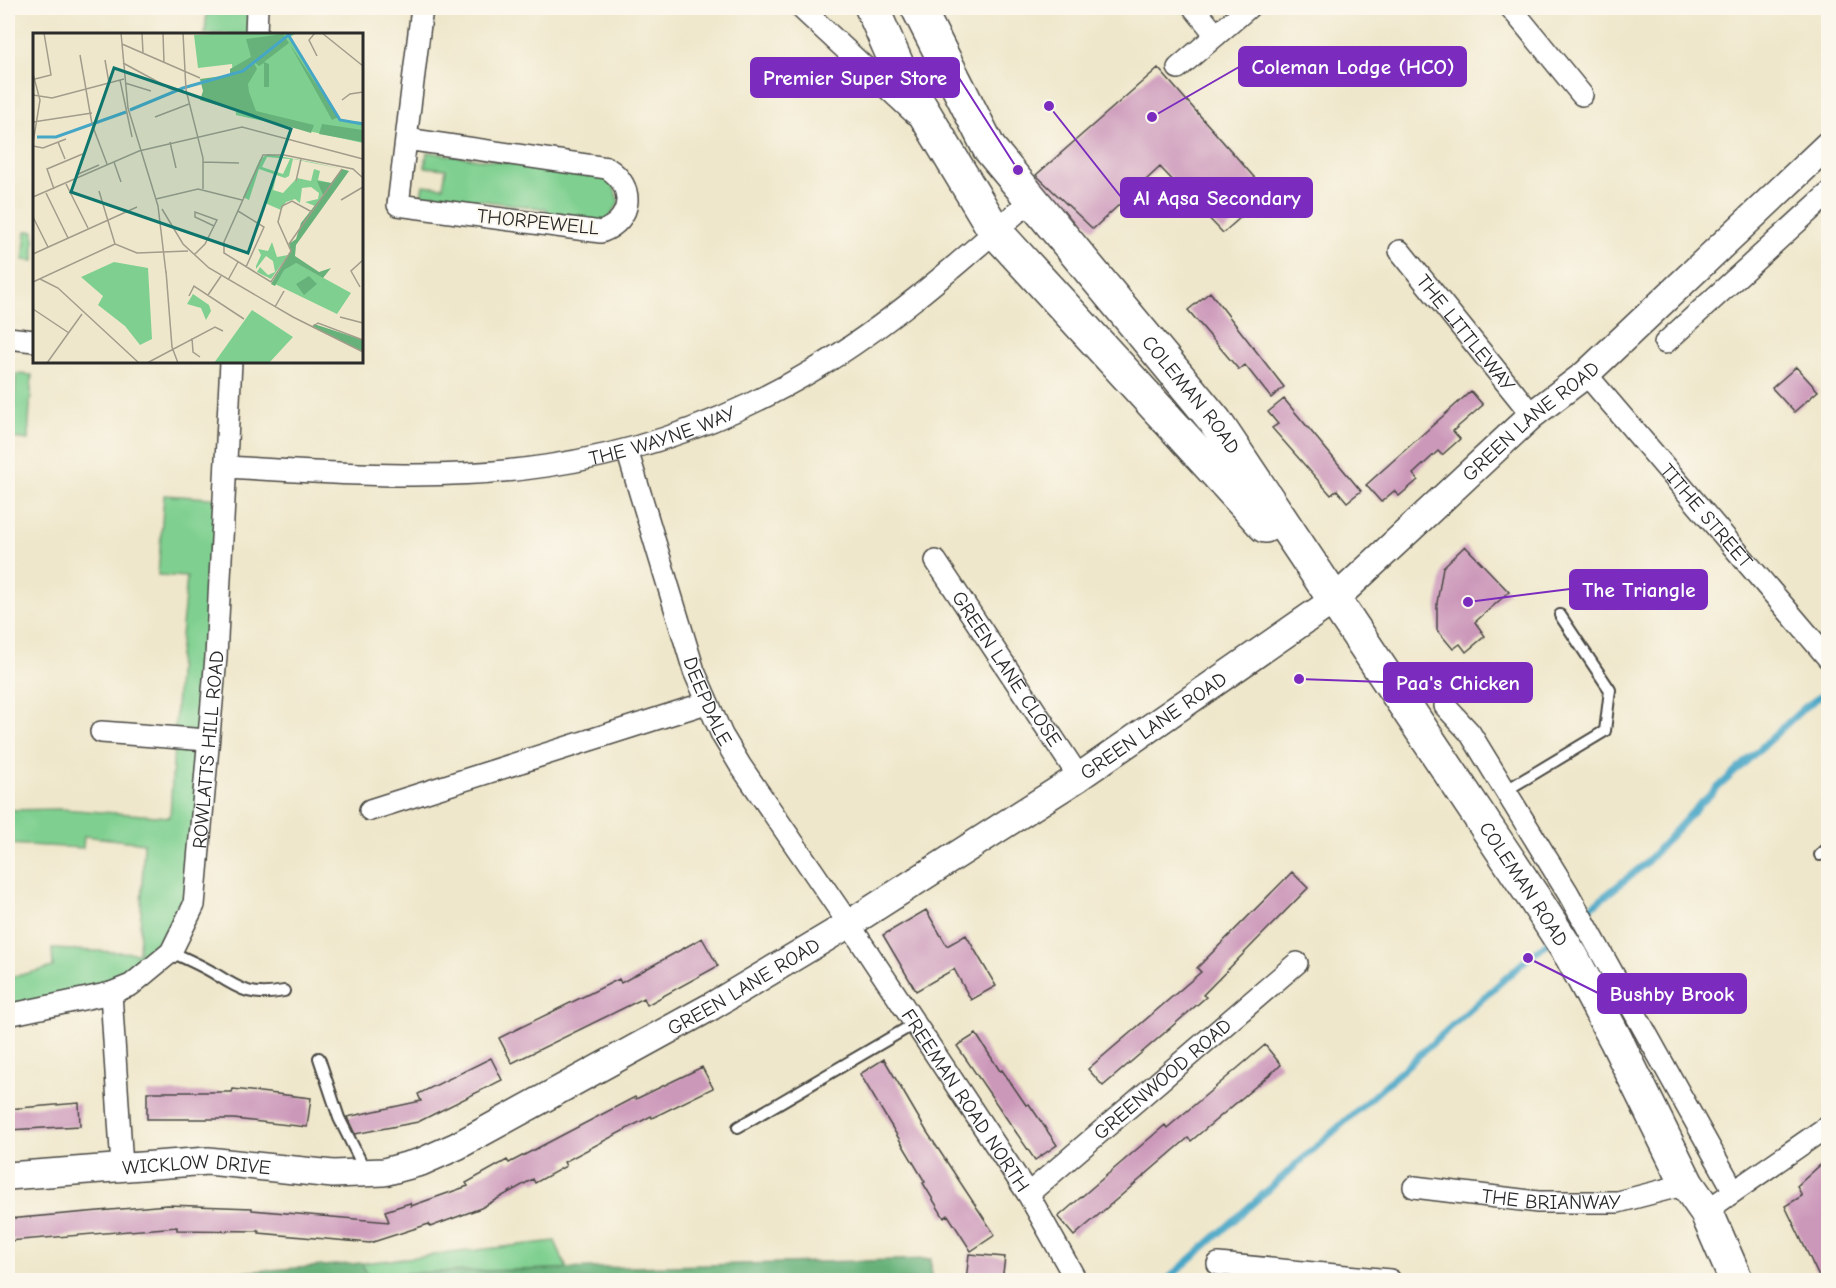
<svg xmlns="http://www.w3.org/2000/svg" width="1836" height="1288" font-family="'Comic Neue',sans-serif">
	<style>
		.green { fill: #7fd090; stroke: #557e5e; stroke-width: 1.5 }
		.forest { fill: #67b27a; stroke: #496e52; stroke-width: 1.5 }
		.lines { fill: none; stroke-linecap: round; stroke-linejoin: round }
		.stream { stroke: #46a6c6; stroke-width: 7 }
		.building { fill: #cc98ba }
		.service-casing { stroke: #484743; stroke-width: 14 }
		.minor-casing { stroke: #484743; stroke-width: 24 }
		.tertiary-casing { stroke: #484743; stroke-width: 30 }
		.trunk-casing { stroke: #484743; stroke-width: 36 }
		.service { stroke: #fff; stroke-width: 10 }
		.minor { stroke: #fff; stroke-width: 21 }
		.tertiary { stroke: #fff; stroke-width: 27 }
		.trunk { stroke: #fff; stroke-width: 33 }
		.labels { text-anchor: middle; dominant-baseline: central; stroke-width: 4.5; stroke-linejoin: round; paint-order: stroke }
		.street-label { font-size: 20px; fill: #2b2b2b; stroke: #fbf7ec }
		.inset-river { fill: none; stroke: #46a6c6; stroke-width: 3 }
		.inset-road { fill: none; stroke: #a19c8b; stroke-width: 1.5 }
		.view { fill: #0f766e; fill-opacity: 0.15; stroke: #0f766e; stroke-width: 3 }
		.inset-edge { fill: none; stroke: #2b2b2b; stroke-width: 3 }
		.leader { fill: none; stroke: #7b2cbf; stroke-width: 2 }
		.callout-dot { fill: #7b2cbf; stroke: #fbf7ec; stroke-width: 2 }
		.callout { fill: #7b2cbf; stroke: #7b2cbf; stroke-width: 2 }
		.callout-label { font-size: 21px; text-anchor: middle; font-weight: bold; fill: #fff }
	</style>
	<rect width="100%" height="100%" fill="#fbf7ec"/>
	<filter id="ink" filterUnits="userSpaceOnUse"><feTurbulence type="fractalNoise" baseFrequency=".0167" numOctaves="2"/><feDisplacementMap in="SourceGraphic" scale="12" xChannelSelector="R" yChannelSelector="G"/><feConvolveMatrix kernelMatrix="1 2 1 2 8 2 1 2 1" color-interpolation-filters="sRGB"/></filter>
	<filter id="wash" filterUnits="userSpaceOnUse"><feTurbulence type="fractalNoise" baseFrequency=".008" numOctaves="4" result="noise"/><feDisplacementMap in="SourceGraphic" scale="24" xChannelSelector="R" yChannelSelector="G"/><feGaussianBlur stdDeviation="1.35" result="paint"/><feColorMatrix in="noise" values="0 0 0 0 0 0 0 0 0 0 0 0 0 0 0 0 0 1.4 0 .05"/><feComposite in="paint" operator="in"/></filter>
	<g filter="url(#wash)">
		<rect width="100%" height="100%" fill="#efe7cb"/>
		<path class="green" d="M207 8H249L248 34H205Z
			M427 152 605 176 612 181 619 203 606 222 546 218 547 209 432 194 431 203 420 201 423 185 443 187 446 169 425 167Z
			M26 231H34V261L23 260Z
			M16 374 32 375 28 440 13 438Z
			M164 495 223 499 194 905 171 952 131 985 8 1015V978L53 967 52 949 139 953 144 843 84 836 83 848 8 844V810L61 809 170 817 179 656 187 577 158 575Z
			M555 1241 572 1280H215Z"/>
		<path class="forest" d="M931 1259V1280H141L362 1263 366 1274Z"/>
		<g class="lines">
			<path class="stream" d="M1564 929 1646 863 1697 807 1805 707 1828 691
				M1167 1280 1528 958 1551 940"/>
		</g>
		<g id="blocks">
			<path class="building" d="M1158 68 1268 193 1223 233 1160 167 1093 229 1036 175Z
				M1210 292 1284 387 1271 398 1245 365 1239 370 1188 310Z
				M1796 367 1818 391 1794 412 1772 388Z
				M1471 391 1483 405 1453 431 1460 439 1442 455 1438 451 1413 474 1418 480 1399 496 1394 491 1381 502 1366 485Z
				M1284 399 1361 491 1347 502 1337 490 1331 495 1272 428 1278 424 1268 412Z
				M1465 546 1509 592 1475 622 1485 636 1466 652 1460 644 1453 649 1437 630V603L1443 567Z
				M1292 872 1308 888 1203 995 1206 997 1103 1086 1088 1069 1201 972 1197 968Z
				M926 910 947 946 966 935 996 986 971 1000 954 969 916 991 883 935Z
				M702 938 718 966 647 1005 644 998 512 1063 499 1038 619 979 621 983Z
				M976 1034 1000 1071 1002 1070 1026 1105 1029 1104 1057 1145 1035 1160 957 1046Z
				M1265 1045 1281 1065 1191 1141 1188 1138 1074 1236 1058 1217 1165 1125 1167 1128Z
				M491 1058 502 1080 418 1122 355 1134 347 1117 421 1101 418 1094Z
				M884 1059 927 1132 995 1235 971 1251 948 1215 944 1218 923 1183 925 1182 860 1074Z
				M702 1067 713 1088 652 1118 651 1116 564 1162 566 1166 535 1183 533 1179 481 1208 430 1227 429 1224 370 1243 259 1233V1231L177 1230V1227L9 1241 8 1219 167 1205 252 1208V1210L389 1222 385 1211 410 1203 411 1206 468 1186 466 1183 507 1160 509 1163 635 1097 636 1099Z
				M233 1089 311 1098 307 1127 234 1119H147V1092H232Z
				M79 1103 80 1126 8 1130V1109Z
				M1828 1158V1281H1821L1785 1206 1802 1196 1797 1186Z
				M969 1254 1005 1257 1002 1281H966Z"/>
		</g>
	</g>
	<g filter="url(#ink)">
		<use href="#blocks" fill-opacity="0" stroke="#484743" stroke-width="1.5"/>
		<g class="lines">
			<defs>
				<path id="service" d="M1505 791 1605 731 1610 690 1560 615
					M1820 855 1828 848
					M171 952C187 959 203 966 217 975 242 991 254 997 284 991
					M319 1058 339 1118 366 1172
					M738 1127 914 1024"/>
				<g id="minor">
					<path d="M801 8 914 113"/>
					<path d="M1194 8 1216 35"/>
					<path d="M1511 8 1582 95"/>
					<path d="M256 34 257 8"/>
					<path d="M1178 68 1248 8"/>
					<path d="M406 139 607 168C636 186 633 220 601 232L398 205 422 8"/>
					<path id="s1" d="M1400 251 1532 415"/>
					<path d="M8 338 34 341"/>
					<path d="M1665 343 1828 194"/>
					<path id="s2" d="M1586 374 1828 658"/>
					<path id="s3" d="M627 450 694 671 722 735 740 765 849 924 1028 1194 1076 1280"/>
					<path id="s4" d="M226 467C332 473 441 482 546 466 642 452 734 418 817 368 895 321 962 260 1030 201"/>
					<path id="s5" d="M936 561 1079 777"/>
					<path d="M1445 706 1470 733 1568 893 1734 1191"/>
					<path d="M101 732 207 740"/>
					<path d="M370 810 706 703"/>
					<path d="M111 993 122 1167"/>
					<path id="s6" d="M8 1015 111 993 131 985 171 952 194 905 216 657 231 362"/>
					<path id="s7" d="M1414 1187 1538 1202H1618L1687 1184"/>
					<path id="s8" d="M1028 1194 1297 963"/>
					<path d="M1706 1211 1828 1126"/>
					<path d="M1218 1264 1390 1280"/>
				</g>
				<g id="tertiary">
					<path id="s9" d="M8 1176 208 1161 333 1174 384 1172 421 1162 457 1146 712 1006 849 924 1079 777 1334 600 1532 415 1586 374 1828 145"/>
				</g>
				<g id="trunk">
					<path d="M872 8 902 76 995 231 1265 526"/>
					<path id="s10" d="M918 8 989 148 1215 421 1536 901 1572 957 1616 1040 1687 1184 1706 1211 1736 1280"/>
				</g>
			</defs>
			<use href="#service" class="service-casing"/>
			<use href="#minor" class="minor-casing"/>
			<use href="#tertiary" class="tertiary-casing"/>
			<use href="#trunk" class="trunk-casing"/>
			<use href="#service" class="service"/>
			<use href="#minor" class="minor"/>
			<use href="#tertiary" class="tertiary"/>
			<use href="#trunk" class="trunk"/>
		</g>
	</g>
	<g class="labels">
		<g class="street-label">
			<text transform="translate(538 222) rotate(6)">THORPEWELL</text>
			<text stroke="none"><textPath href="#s1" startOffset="105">THE LITTLEWAY</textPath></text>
			<text stroke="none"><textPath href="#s10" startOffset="476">COLEMAN ROAD</textPath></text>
			<text stroke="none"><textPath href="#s9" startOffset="1755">GREEN LANE ROAD</textPath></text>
			<text stroke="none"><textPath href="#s4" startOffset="441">THE WAYNE WAY</textPath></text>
			<text stroke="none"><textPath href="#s2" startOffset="186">TITHE STREET</textPath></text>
			<text stroke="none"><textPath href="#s5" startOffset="129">GREEN LANE CLOSE</textPath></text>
			<text stroke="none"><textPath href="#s3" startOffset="264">DEEPDALE</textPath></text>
			<text stroke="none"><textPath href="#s9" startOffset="1269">GREEN LANE ROAD</textPath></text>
			<text stroke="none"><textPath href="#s6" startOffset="387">ROWLATTS HILL ROAD</textPath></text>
			<text stroke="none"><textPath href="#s10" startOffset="1068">COLEMAN ROAD</textPath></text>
			<text stroke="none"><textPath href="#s9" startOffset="783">GREEN LANE ROAD</textPath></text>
			<text stroke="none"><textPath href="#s8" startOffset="177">GREENWOOD ROAD</textPath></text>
			<text stroke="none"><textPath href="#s3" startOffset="740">FREEMAN ROAD NORTH</textPath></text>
			<text stroke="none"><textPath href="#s9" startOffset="189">WICKLOW DRIVE</textPath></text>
			<text stroke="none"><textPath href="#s7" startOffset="138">THE BRIANWAY</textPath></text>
		</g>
	</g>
	<g transform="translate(33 33)">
		<rect width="330" height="330" fill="#efe7cb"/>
		<path d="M196 0H264L257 4 308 87 330 89V110L203 82 199 31 165 35 161 2ZM235 121 278 129 309 136 260 126 256 143 252 145 226 136 216 167 210 164 227 126ZM234 124 257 126 250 141 229 134ZM281 136 287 138 285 147 298 150 282 173 272 169 285 166 286 160 278 154 269 155 267 170 262 166 253 169 248 177 232 170 243 145 240 157 250 160 264 145 278 148ZM239 209 244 224 255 222 238 246 224 239 227 234 235 242 242 239 240 228 233 223 223 236V233L228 222 225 216 235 218ZM256 226 318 260 304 281 242 251ZM81 229 115 235 119 306 107 312 92 293 65 272 70 263 48 244ZM160 261 176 272 178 278 173 287 168 275 154 271ZM219 277 260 304 236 330H181Z" fill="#7fd090" fill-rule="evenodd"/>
		<path d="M250 1 305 84 299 87 256 10 231 29 236 31V54H231V30L226 33 220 28 224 36 215 51 216 59 223 78 281 92 278 100 167 67 170 58 167 46 197 42V36L218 24 213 6ZM289 91 330 97V109L286 101ZM309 136 316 138 263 212 262 223 286 239 298 235 290 245 263 230 251 237 242 253 238 251 258 218 256 211 263 206 268 190 290 162 284 148 298 150ZM276 243 284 251 271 262 263 251ZM281 291 330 307V319L279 294Z" fill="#67b27a"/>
		<path class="inset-river" d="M256 3 307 87 330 91M97 77 150 55 210 38 258 0M4 104H23L93 79"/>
		<path class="inset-road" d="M88 0 95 75 125 173 133 240M109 0 110 20M130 0 131 30M150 0 153 57 170 125V156M282 0 276 7 284 23M289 0 330 33M89 11 167 45M47 22 59 91M72 27 76 50M90 30 140 57M0 41 7 67 0 110M2 46 18 42 11 0M87 47 99 104M92 50 118 58M0 62 19 65 91 46M309 67 317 61 330 59M122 84 156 71M0 89 59 80M60 94 74 131M25 109 32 126M137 109 143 135M0 113 10 115 33 106M81 129 88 149M170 129 206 130M43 142 66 132M263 148 268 126M33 151 55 195M21 156 14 136 52 120M66 158 82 211 104 220 155 218M13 160 35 205M0 164 106 118 209 94 330 126M123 166 165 156 209 167M308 167 330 154M129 176 150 211 176 235 260 284 330 319M205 178 231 194 213 234M279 179 259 168 249 173 245 189 258 218 238 249 191 220V209L230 122H251L320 136 330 145M0 184 15 214M256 211 309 136M0 221 104 174M161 222 172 211 184 187 162 179V184L181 193M133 238 139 314 145 330M7 246 25 255 106 330M195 247 205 229M0 249 82 211M327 254 318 238 330 227M175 262 188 243M156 263 161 253 211 286M242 274 251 258M0 276 36 300M307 284 330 290M279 294 285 290 330 307M159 305 160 319 167 324M14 330 49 281M114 330 182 294 190 298"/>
		<path class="view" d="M81 35 258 96 215 220 38 159Z"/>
		<rect width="330" height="330" class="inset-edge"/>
	</g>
	<path class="leader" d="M1152 117L1239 67M1018 170L959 78M1049 106L1121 197M1468 602L1570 589M1299 679L1384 682M1528 958L1598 993"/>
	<g class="callout-dot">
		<circle cx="1152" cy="117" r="6"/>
		<circle cx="1018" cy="170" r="6"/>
		<circle cx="1049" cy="106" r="6"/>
		<circle cx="1468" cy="602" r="6"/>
		<circle cx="1299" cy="679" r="6"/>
		<circle cx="1528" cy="958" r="6"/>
	</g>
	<g class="callout">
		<rect x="1239" y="47" width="227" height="39" rx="6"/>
		<rect x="751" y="58" width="208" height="39" rx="6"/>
		<rect x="1121" y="178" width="191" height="39" rx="6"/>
		<rect x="1570" y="570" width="137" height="39" rx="6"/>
		<rect x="1384" y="663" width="148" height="39" rx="6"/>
		<rect x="1598" y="974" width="148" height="39" rx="6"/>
	</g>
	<g class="callout-label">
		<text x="1353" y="74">Coleman Lodge (HCO)</text>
		<text x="855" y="85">Premier Super Store</text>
		<text x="1217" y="205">Al Aqsa Secondary</text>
		<text x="1639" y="597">The Triangle</text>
		<text x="1458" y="690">Paa's Chicken</text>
		<text x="1672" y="1001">Bushby Brook</text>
	</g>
	<rect width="1836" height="1288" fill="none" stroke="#fbf7ec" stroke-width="30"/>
</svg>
